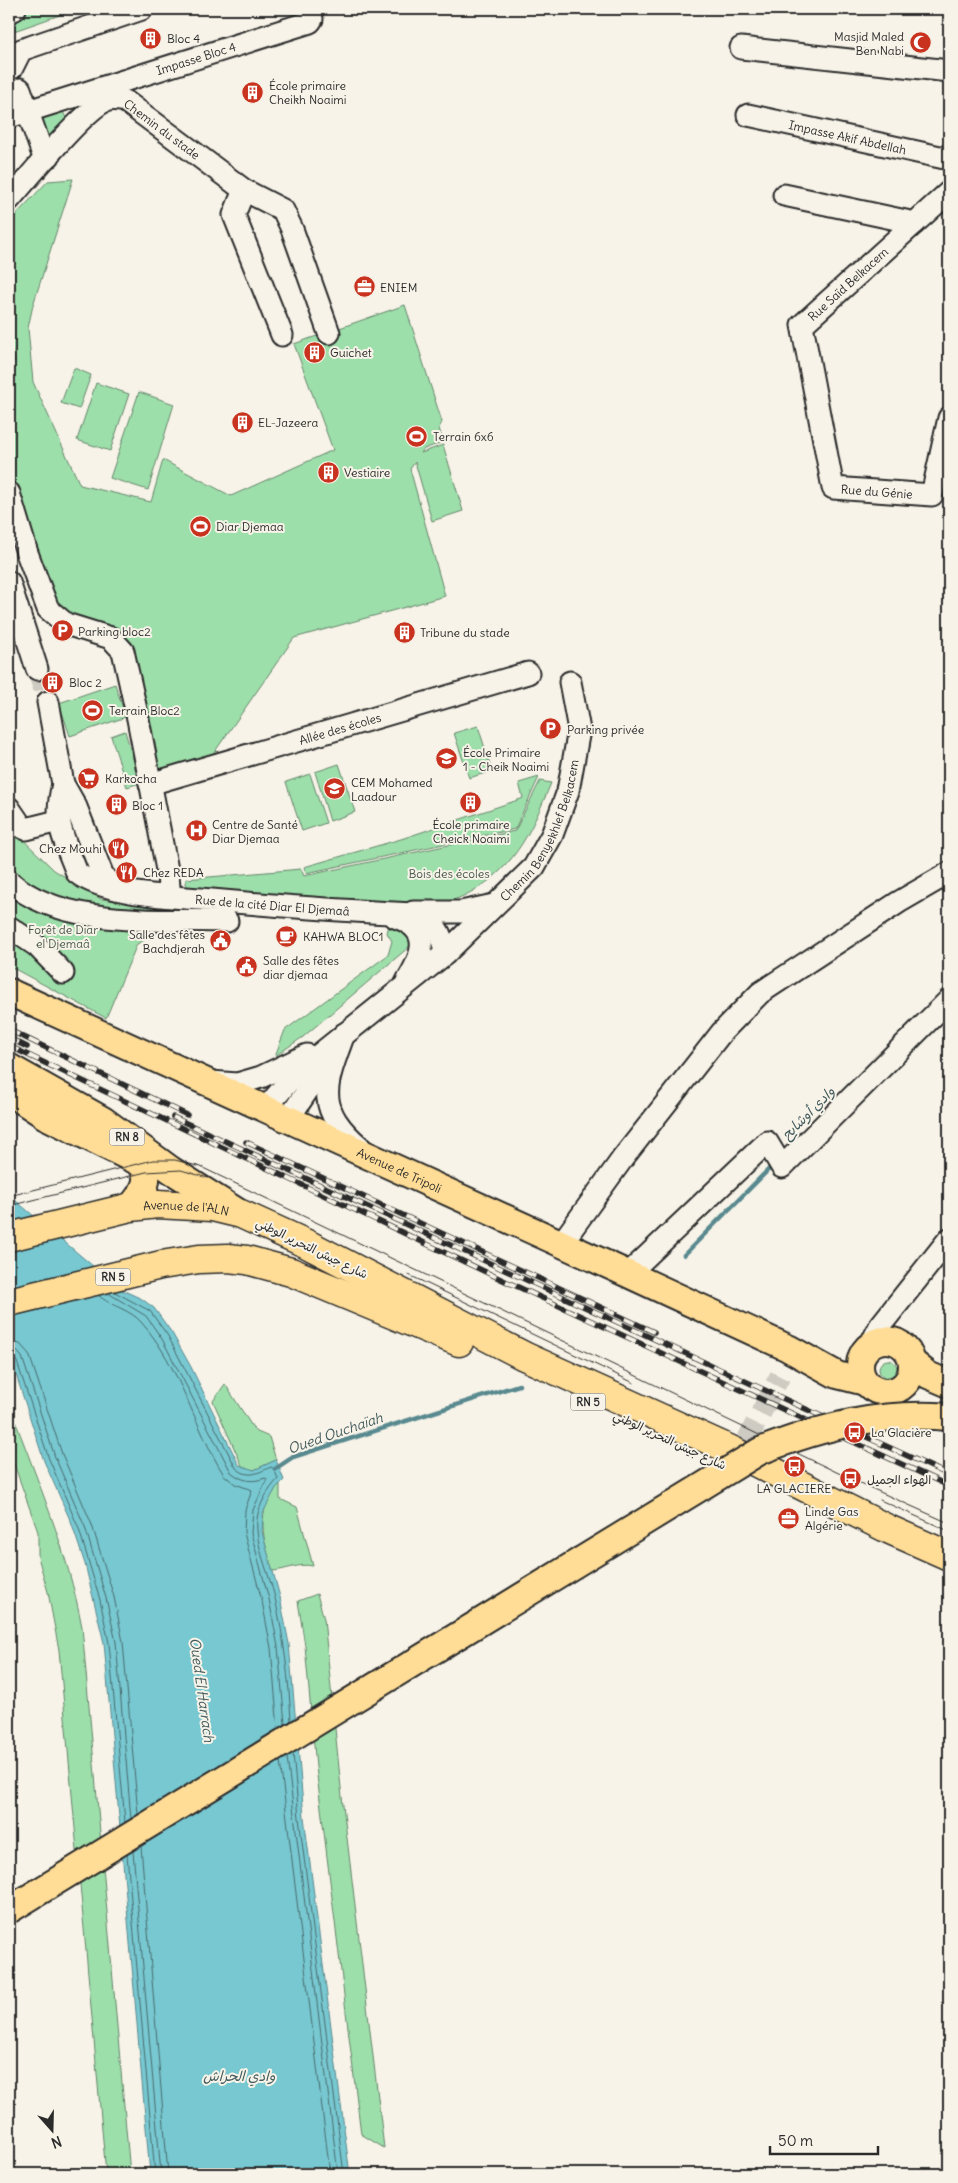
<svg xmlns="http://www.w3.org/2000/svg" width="958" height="2183" font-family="Delius,'Playpen Sans Arabic',sans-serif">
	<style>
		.green { fill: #9ddfaa; stroke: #64856a }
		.water { fill: #77c8d1; stroke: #59898f }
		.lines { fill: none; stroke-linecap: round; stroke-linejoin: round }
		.shore { stroke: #496a6d; stroke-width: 1 }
		.stream { stroke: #59898f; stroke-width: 4.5 }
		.minor-tunnel { stroke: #cecbc2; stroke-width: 21; stroke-dasharray: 21 11; stroke-linecap: butt }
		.minor-casing { stroke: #2b2b2b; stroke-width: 25 }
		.major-casing { stroke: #2b2b2b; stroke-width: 30 }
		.highway-casing { stroke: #2b2b2b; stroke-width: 31 }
		.minor { stroke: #f7f3e8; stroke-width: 21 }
		.major { stroke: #ffdd96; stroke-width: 26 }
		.highway { stroke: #ffdd96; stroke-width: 28 }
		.tram { stroke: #2b2b2b; stroke-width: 1 }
		.rail-casing { stroke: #2b2b2b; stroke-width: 5.5 }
		.rail { stroke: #f7f3e8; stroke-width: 4; stroke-dasharray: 11; stroke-linecap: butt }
		.major-bridge-casing { stroke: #2b2b2b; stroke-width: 30; stroke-linecap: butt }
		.major-bridge { stroke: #ffdd96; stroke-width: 26 }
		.labels { text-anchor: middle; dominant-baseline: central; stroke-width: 4; stroke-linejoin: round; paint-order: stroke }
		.shield { fill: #f7f3e8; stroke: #686764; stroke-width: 1 }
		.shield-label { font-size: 11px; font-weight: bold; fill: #2b2b2b }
		.poi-label { font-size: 12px; fill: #2b2b2b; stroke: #f7f3e8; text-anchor: start }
		.street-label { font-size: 12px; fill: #2b2b2b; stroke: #f7f3e8 }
		.park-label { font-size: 12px; fill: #48584b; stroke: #f7f3e8 }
		.water-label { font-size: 14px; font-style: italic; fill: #425a5d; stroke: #f7f3e8 }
	</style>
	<rect width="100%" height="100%" fill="#f7f3e8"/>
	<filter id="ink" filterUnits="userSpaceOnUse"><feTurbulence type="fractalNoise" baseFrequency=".02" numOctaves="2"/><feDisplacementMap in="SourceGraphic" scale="10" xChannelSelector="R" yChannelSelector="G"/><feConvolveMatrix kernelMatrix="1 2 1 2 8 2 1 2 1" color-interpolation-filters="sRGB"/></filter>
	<g filter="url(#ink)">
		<path class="green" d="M31 9H77L14 31 12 16Z
			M62 109 68 123 44 143 35 118Z
			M73 179 33 305 28 328 33 382 80 485 151 502 163 460 231 496 333 450 294 344 405 305 442 422 439 428 443 442 424 449 421 453 443 445 463 511 432 521 415 462 410 469 445 596 294 638 211 757 151 775 120 643 51 612 38 549 9 476V363L15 361 9 337V222L48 181Z
			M74 368 91 375 79 409 61 403Z
			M96 383 129 394 110 451 77 440Z
			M139 392 174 404 148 490 110 478Z
			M115 684 126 717 70 736 59 703Z
			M478 726 492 771 469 778 454 733Z
			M125 731 140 783 127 787 111 736Z
			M339 764 355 812 330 821 315 772Z
			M310 774 326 823 302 831 286 782Z
			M539 777 515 829 306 873 304 867 401 839 521 799 523 798 519 783Z
			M540 781 551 783C530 834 513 874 459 898 440 906 386 901 364 900 305 897 245 893 186 890V879L301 869 304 876 515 831Z
			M9 826 54 870 101 899 230 914 175 931 156 934 137 944 106 1018 9 966Z
			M389 925 400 928 416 941 303 1037 275 1056 285 1030 388 955 392 941 387 933Z
			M879 1369a9 9 0 1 1 18 0a9 9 0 1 1-18 0Z
			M225 1384 255 1431 269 1437 276 1460 254 1470 243 1468 213 1401Z
			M10 1407C37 1480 68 1551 82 1627L130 2174H106L59 1650 48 1592 38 1557V1532L9 1450Z
			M280 1484V1499L297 1507 313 1566C298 1563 287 1570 273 1571 263 1541 254 1508 280 1484Z
			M317 1594 324 1619 341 1788 384 2148 361 2134 316 1767 305 1646 298 1601Z"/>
		<path class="water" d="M9 1195 120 1289 142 1299 154 1308 172 1333 191 1367 239 1465 254 1470 276 1460 284 1480 276 1488 267 1505 263 1513 262 1532 280 1597 289 1644 304 1817 349 2167V2174H150L104 1643 85 1564 71 1522 44 1461 9 1353Z"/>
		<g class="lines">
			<path class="shore" d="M115 1292 150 1311 168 1336 236 1468C249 1479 257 1473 271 1467L274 1469 278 1479C268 1490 259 1504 257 1519 255 1546 269 1573 275 1598 284 1638 289 1680 291 1721
				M108 1293 146 1316 162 1339 231 1472C242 1481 252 1483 265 1478L267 1479 253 1510 251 1533 269 1599 278 1647 285 1724
				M99 1296C111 1306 131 1310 141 1322 180 1365 194 1427 224 1475L235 1484 252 1490 245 1510 244 1533 262 1601 271 1648 278 1729
				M9 1341 20 1344 29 1354 62 1454 92 1525 114 1597 123 1642 138 1814
				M9 1349 16 1350 22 1357 55 1457 85 1527 106 1598 116 1642 131 1819
				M9 1355 16 1359 49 1459 79 1529 100 1600 109 1643 125 1822
				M293 1753 299 1818 344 2174
				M287 1757 338 2174
				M280 1761 330 2174
				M141 1846 168 2174
				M133 1851 161 2174
				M127 1854 155 2174"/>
			<path class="stream" d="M684 1255 774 1164
				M275 1469 293 1457 519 1385"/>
			<path class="minor-tunnel" d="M37 669 48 702
				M746 1442 780 1376"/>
			<defs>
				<g id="minor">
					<path d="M9 12 15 9"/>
					<path d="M741 48 949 71"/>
					<path d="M12 68 21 50 142 9"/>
					<path d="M20 89 42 152 49 156"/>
					<path id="s1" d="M748 115 949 159"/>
					<path id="s2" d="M9 117 310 22 312 19 309 9"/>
					<path d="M244 190 234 215 282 335"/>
					<path id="s3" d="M949 192 802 325 833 488 932 495 949 418"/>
					<path d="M784 195 915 223"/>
					<path id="s4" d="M9 200C26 181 88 104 109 100 114 99 120 100 125 101L244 190 283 210 292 229 329 333"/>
					<path d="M9 493 27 553 48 609 66 624 111 638 123 651 138 719 168 875 169 887 165 896"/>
					<path d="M9 582 37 669"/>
					<path d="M48 702 63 784 76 807 103 876 117 889"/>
					<path id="s5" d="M63 784C53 823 63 836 77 873 105 895 176 897 212 900 279 906 346 911 413 914 435 920 442 932 445 954"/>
					<path id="s6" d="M150 784 528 673"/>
					<path d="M9 808 22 827 26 829 58 821"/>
					<path d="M9 881C61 928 161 919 227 921"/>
					<path d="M413 912H461L494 905"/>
					<path d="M395 917C433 929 423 955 407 981"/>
					<path d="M9 927 37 946 63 973"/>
					<path d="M344 1034C325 1086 314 1107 360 1147"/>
					<path d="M211 1082 237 1084 261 1077 307 1055"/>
					<path id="s7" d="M268 1111 272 1101 295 1074 445 954 534 867 552 835 568 791 579 730 570 682"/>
					<path d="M290 1121 293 1112 328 1060"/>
					<path d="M561 1244 623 1158 722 1032 760 993 899 902 949 873"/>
					<path d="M628 1274 767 1142 782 1167 949 1000"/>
					<path d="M871 1344 880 1326 949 1239"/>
				</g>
				<g id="major">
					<path id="s8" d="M9 992 628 1274 788 1348 837 1375 865 1382"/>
					<path d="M9 1067 103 1120 171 1170 236 1211"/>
					<path d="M9 1092 44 1115 141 1163C153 1180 142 1193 131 1207"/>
					<circle cx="886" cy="1366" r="26"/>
					<path d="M912 1362 928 1375 949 1384"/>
				</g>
				<g id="highway">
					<path id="s9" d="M9 1237 131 1207 157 1204 212 1207 241 1214 307 1244 524 1356 729 1449 888 1529 949 1556"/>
					<path d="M9 1302 161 1265 199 1259 228 1258 247 1260 291 1272 459 1342"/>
				</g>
			</defs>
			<use href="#minor" class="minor-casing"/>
			<use href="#major" class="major-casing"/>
			<use href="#highway" class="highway-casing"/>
			<use href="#minor" class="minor"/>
			<use href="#major" class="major"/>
			<use href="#highway" class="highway"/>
			<path class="tram" d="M9 1196 153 1160H175L201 1167 851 1479 949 1523
				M9 1206 146 1172 181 1170 208 1178
				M409 1275 634 1383
				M880 1500 949 1531"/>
			<defs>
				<path id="rail" d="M9 1030 187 1115
					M9 1038 27 1047
					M9 1046 490 1274 949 1486
					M173 1117 949 1475
					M246 1142 654 1332"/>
			</defs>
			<use href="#rail" class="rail-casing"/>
			<use href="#rail" class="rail"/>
			<defs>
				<path id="major-bridge" d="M9 1910 760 1451C821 1427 882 1411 949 1417"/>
			</defs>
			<use href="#major-bridge" class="major-bridge-casing"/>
			<use href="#major-bridge" class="major-bridge"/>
		</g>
	</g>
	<defs>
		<symbol id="building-disc" viewBox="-11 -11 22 22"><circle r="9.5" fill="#c8321e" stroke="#f7f3e8"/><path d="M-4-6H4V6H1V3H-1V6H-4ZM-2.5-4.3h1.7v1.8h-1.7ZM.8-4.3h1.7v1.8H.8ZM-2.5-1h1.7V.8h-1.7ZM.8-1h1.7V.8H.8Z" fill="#fff"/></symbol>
		<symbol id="mosque-disc" viewBox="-11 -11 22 22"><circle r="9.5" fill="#c8321e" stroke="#f7f3e8"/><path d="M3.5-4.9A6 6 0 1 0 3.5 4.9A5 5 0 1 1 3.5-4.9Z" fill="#fff"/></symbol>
		<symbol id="office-disc" viewBox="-11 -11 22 22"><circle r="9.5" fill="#c8321e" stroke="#f7f3e8"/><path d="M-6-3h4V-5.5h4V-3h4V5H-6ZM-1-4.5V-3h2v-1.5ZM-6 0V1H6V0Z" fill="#fff"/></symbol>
		<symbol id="stadium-disc" viewBox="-11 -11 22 22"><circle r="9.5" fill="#c8321e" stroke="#f7f3e8"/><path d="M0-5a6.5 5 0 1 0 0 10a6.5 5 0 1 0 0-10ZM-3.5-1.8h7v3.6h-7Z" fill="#fff"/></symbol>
		<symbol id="parking-disc" viewBox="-11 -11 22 22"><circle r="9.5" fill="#c8321e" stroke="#f7f3e8"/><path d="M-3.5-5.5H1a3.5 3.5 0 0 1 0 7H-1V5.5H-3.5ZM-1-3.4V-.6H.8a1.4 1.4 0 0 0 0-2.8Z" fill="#fff"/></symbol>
		<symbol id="school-disc" viewBox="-11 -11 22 22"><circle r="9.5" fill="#c8321e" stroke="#f7f3e8"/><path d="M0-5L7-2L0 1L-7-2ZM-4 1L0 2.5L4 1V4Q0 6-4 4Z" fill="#fff"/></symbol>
		<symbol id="supermarket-disc" viewBox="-11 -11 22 22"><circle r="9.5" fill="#c8321e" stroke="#f7f3e8"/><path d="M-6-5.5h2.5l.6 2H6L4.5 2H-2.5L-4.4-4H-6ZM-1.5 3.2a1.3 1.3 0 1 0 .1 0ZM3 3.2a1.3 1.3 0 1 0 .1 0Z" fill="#fff"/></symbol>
		<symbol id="hospital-disc" viewBox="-11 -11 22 22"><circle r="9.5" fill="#c8321e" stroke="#f7f3e8"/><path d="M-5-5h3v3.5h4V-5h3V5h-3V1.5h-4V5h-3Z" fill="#fff"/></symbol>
		<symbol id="restaurant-disc" viewBox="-11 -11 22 22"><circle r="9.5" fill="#c8321e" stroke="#f7f3e8"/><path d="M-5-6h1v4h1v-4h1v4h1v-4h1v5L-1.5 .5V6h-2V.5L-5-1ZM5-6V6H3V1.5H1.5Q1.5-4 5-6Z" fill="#fff"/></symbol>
		<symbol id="cafe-disc" viewBox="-11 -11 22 22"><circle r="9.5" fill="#c8321e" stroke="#f7f3e8"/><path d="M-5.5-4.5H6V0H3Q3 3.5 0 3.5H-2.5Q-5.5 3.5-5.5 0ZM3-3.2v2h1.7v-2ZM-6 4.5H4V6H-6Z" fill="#fff"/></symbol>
		<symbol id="civic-disc" viewBox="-11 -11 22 22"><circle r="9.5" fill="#c8321e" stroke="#f7f3e8"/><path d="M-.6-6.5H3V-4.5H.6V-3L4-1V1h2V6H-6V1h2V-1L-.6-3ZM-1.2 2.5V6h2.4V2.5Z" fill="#fff"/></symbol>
		<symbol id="bus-disc" viewBox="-11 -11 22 22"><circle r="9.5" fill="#c8321e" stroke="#f7f3e8"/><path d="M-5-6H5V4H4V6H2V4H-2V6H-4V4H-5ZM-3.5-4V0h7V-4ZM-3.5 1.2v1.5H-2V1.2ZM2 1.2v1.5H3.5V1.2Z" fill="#fff"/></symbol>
	</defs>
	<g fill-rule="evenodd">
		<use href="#building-disc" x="138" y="26" width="25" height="25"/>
		<use href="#mosque-disc" x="908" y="30" width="25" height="25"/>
		<use href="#building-disc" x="240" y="80" width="25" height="25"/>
		<use href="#office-disc" x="352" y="274" width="25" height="25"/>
		<use href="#building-disc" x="302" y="340" width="25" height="25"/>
		<use href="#building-disc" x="230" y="410" width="25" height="25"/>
		<use href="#stadium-disc" x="404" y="424" width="25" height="25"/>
		<use href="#building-disc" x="316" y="460" width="25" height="25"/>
		<use href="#stadium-disc" x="188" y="514" width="25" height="25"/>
		<use href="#parking-disc" x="50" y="618" width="25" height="25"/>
		<use href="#building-disc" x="392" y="620" width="25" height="25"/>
		<use href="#building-disc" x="40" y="670" width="25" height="25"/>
		<use href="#stadium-disc" x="80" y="698" width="25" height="25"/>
		<use href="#parking-disc" x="538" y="716" width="25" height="25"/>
		<use href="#school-disc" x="434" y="746" width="25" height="25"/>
		<use href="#supermarket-disc" x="76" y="766" width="25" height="25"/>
		<use href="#school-disc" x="322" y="776" width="25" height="25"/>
		<use href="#building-disc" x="458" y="790" width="25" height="25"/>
		<use href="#building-disc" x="104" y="792" width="25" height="25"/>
		<use href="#hospital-disc" x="184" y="818" width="25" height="25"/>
		<use href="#restaurant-disc" x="106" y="836" width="25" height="25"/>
		<use href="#restaurant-disc" x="114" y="860" width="25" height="25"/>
		<use href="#cafe-disc" x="274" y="924" width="25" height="25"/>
		<use href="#civic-disc" x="208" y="928" width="25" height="25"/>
		<use href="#civic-disc" x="234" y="954" width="25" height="25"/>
		<use href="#bus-disc" x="842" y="1420" width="25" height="25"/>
		<use href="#bus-disc" x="782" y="1454" width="25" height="25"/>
		<use href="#bus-disc" x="838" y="1466" width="25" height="25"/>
		<use href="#office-disc" x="776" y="1506" width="25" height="25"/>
	</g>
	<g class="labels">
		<g class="shield">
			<rect x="109.5" y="1128.5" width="35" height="17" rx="4"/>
			<rect x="95.5" y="1268.5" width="35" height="17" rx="4"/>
			<rect x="570.5" y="1393.5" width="35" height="17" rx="4"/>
		</g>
		<g class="shield-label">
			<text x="127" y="1137">RN 8</text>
			<text x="113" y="1277">RN 5</text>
			<text x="588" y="1402">RN 5</text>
		</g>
		<g class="poi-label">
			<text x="904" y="36" text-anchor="end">Masjid Maled<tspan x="904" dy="14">Ben Nabi</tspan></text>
			<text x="167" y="38">Bloc 4</text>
			<text x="269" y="85">École primaire<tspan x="269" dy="14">Cheikh Noaimi</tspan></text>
			<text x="380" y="287">ENIEM</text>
			<text x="330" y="352">Guichet</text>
			<text x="258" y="422">EL-Jazeera</text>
			<text x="433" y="436">Terrain 6x6</text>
			<text x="344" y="472">Vestiaire</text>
			<text x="216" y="526">Diar Djemaa</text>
			<text x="78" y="631">Parking bloc2</text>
			<text x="420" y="632">Tribune du stade</text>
			<text x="69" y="682">Bloc 2</text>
			<text x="109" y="710">Terrain Bloc2</text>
			<text x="567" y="729">Parking privée</text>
			<text x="463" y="752">École Primaire<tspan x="463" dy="14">1 - Cheik Noaimi</tspan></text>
			<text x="105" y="778">Karkocha</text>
			<text x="351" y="782">CEM Mohamed<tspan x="351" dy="14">Laadour</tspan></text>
			<text x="132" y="805">Bloc 1</text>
			<text x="212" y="824">Centre de Santé<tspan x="212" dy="14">Diar Djemaa</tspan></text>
			<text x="471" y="824" text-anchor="middle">École primaire<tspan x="471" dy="14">Cheick Noaimi</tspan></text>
			<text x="102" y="848" text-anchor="end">Chez Mouhi</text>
			<text x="143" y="872">Chez REDA</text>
			<text x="205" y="934" text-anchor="end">Salle des fêtes<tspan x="205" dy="14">Bachdjerah</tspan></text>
			<text x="303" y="936">KAHWA BLOC1</text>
			<text x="263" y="960">Salle des fêtes<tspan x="263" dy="14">diar djemaa</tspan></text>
			<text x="871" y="1432">La Glacière</text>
			<text x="867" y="1479">الهواء الجميل</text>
			<text x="794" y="1488" text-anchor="middle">LA GLACIERE</text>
			<text x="805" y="1511">Linde Gas<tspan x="805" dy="14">Algérie</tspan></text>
		</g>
		<g class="street-label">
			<text stroke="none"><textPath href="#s2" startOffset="196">Impasse Bloc 4</textPath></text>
			<text stroke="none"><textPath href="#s4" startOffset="205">Chemin du stade</textPath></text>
			<text stroke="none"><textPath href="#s1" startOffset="102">Impasse Akif Abdellah</textPath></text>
			<text transform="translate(848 284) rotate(-42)">Rue Saïd Belkacem</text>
			<text stroke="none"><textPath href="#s3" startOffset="408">Rue du Génie</textPath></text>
			<text stroke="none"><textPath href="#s6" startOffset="198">Allée des écoles</textPath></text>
			<text stroke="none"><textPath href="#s7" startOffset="398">Chemin Benyekhlef Belkacem</textPath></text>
			<text stroke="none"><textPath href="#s5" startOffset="292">Rue de la cité Diar El Djemaâ</textPath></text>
			<text stroke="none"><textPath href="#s8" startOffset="429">Avenue de Tripoli</textPath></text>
			<text stroke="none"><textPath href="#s9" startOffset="181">Avenue de l'ALN</textPath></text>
			<text transform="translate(312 1248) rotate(26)">شارع جيش التحرير الوطني</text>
			<text transform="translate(670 1440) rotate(25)">شارع جيش التحرير الوطني</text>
		</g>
		<g class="park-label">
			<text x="449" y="873">Bois des écoles</text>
			<text x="63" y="929">Forêt de Diar<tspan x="63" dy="14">el Djemaâ</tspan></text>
		</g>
		<g class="water-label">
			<text transform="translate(808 1113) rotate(-45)">وادي أوشايح</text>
			<text transform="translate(335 1433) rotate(-19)">Oued Ouchaïah</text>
			<text transform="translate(202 1690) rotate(82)">Oued El Harrach</text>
			<text x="239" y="2076">وادي الحراش</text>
		</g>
	</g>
	<rect width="958" height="2183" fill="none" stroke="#f7f3e8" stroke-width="30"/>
	<rect x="15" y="15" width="928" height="2153" fill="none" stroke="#2b2b2b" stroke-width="2" filter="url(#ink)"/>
	<g transform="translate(52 2130) rotate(160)" stroke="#f7f3e8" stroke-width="4" paint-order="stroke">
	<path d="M0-4L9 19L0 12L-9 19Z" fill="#2b2b2b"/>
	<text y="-8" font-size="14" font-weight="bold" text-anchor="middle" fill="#2b2b2b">N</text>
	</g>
	<path d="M770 2146v8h108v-8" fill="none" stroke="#2b2b2b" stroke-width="2.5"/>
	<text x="778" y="2146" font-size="15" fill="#2b2b2b" stroke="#f7f3e8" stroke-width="4" paint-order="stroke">50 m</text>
</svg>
